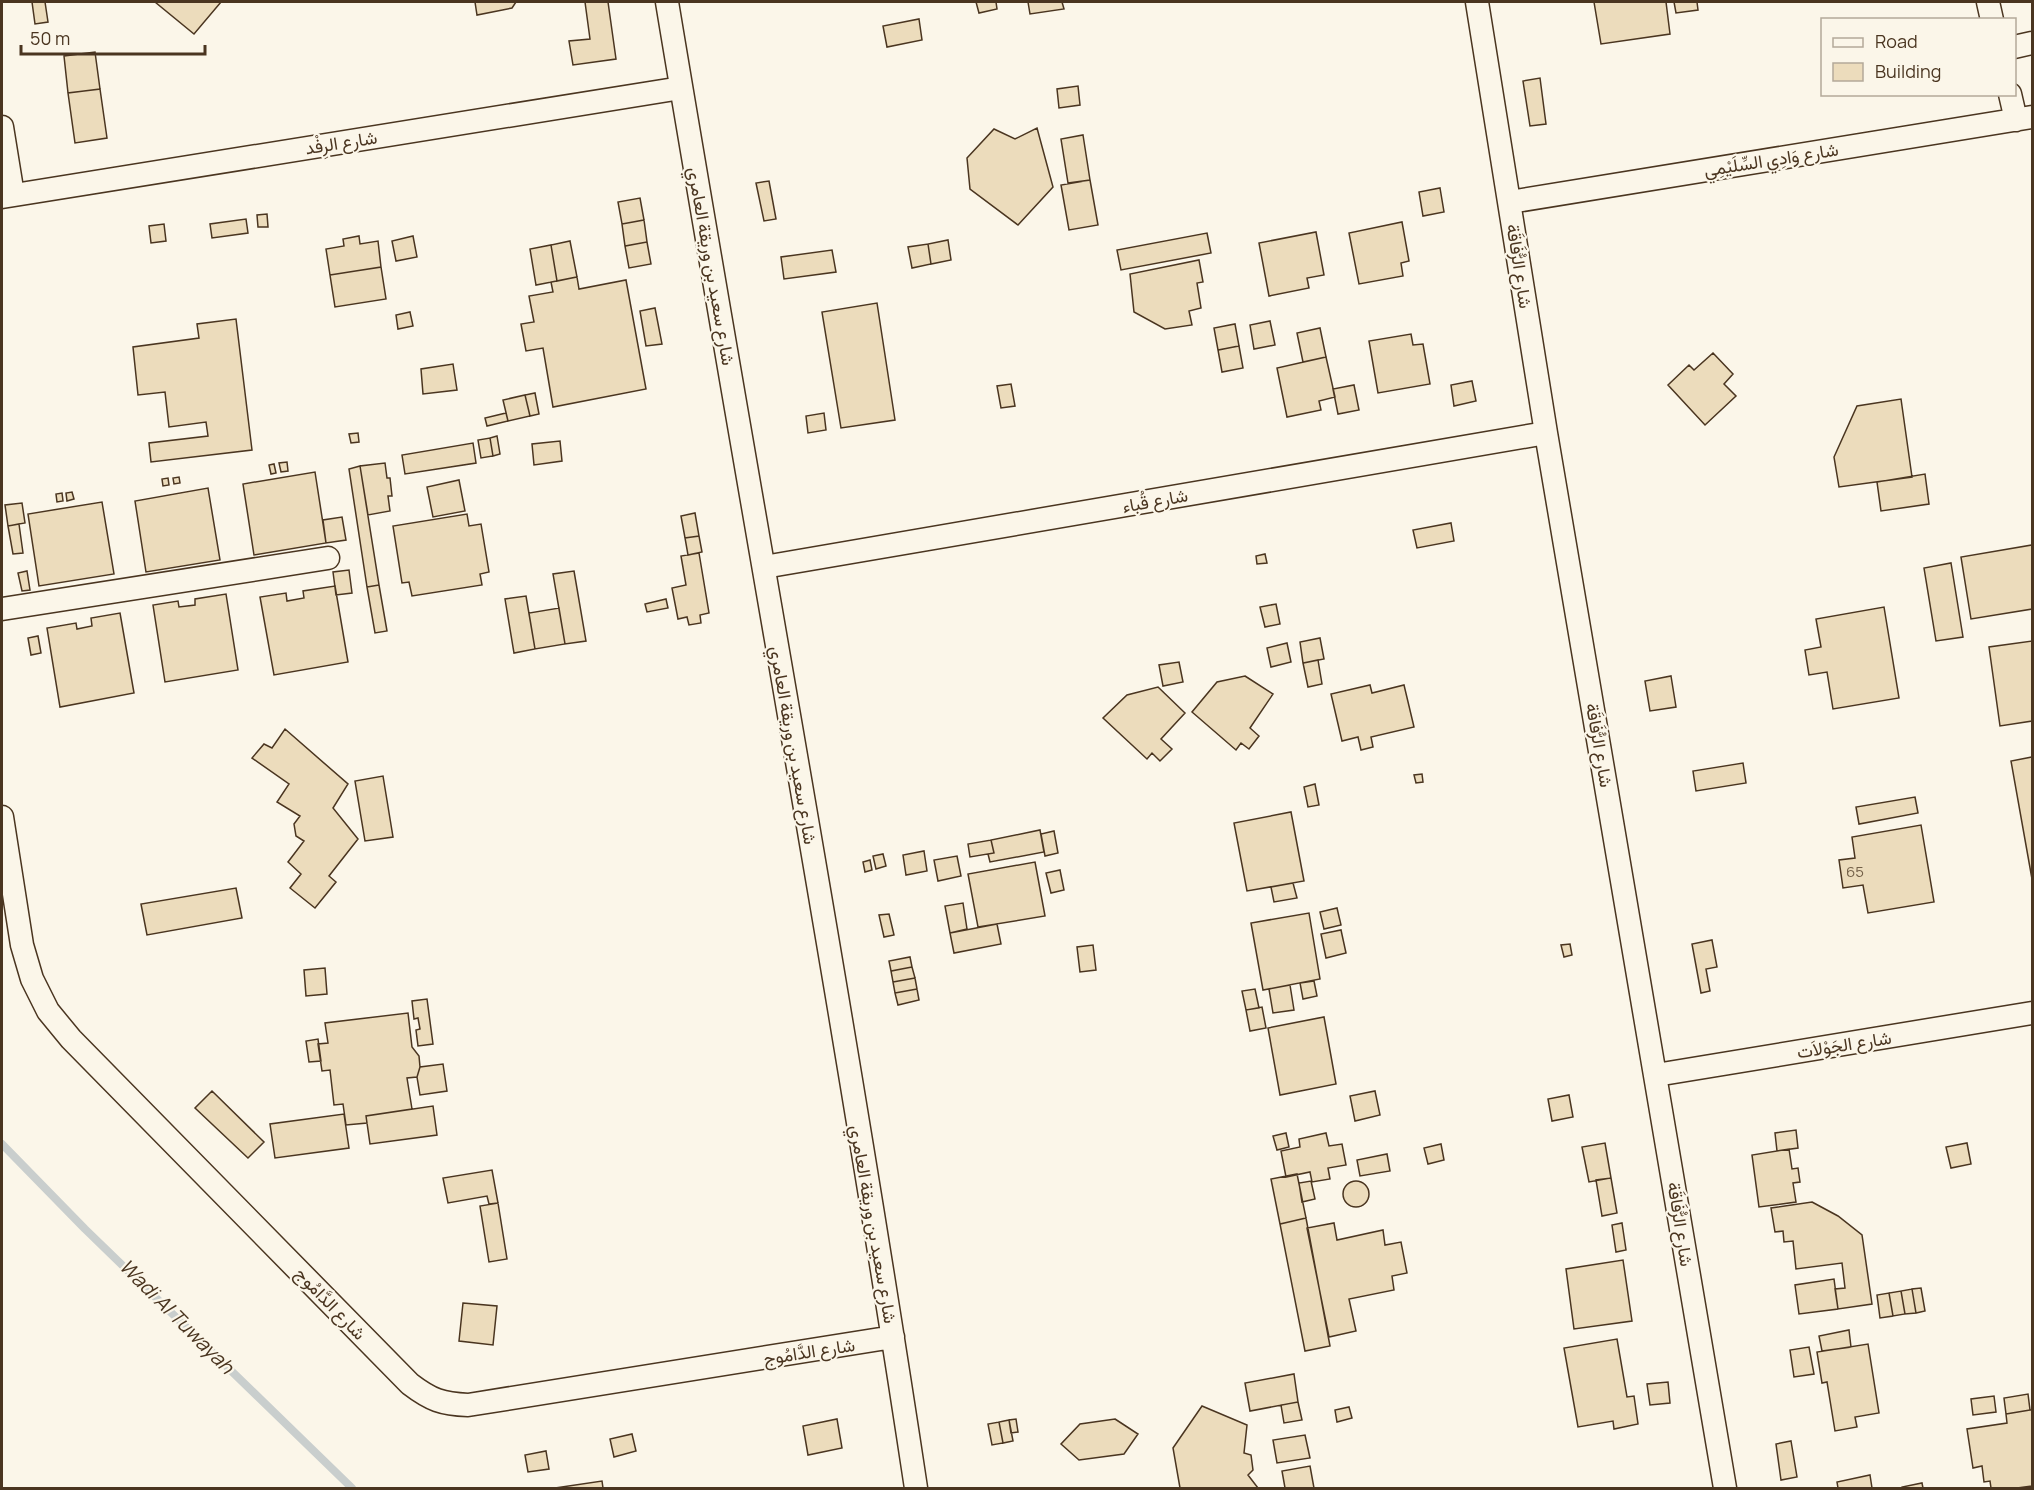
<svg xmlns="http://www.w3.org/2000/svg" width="2034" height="1490" font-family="Manrope,Vazirmatn,sans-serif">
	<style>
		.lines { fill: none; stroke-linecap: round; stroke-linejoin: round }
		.stream { stroke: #c9cecd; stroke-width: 8 }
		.building { fill: #ecdcbc; stroke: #4a3520; stroke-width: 1.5 }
		.minor-casing { stroke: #4a3520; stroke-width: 25 }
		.minor { stroke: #fbf6e9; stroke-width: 22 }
		.labels { text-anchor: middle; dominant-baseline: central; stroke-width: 4.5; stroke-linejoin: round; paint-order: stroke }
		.number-label { font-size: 15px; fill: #725f47 }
		.street-label { font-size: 18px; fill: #4a3520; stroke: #fbf6e9 }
		.water-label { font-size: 20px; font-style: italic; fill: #4a3520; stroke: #fbf6e9 }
	</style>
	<rect width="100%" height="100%" fill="#fbf6e9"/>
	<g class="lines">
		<path class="stream" d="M2 1144 85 1229 352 1488"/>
	</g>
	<path class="building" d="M32 2H45L48 22 35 24Z
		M155 2H221L194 34Z
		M475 2H516L512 8 477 15Z
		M585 2H608L616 59 573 65 569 41 590 39Z
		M976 2H996L997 9 979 13Z
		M1028 2H1062L1064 9 1030 14Z
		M1594 2H1666L1670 34 1601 44Z
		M1674 2H1697L1698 10 1676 13Z
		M919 19 922 40 887 47 883 26Z
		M95 52 100 89 68 93 64 56Z
		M1540 78 1546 124 1530 126 1523 81Z
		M1078 86 1080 105 1059 108 1057 89Z
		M100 89 107 138 75 143 68 93Z
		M1037 128 1053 187 1018 225 970 189 967 158 994 129 1015 139Z
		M1083 135 1090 180 1068 183 1061 139Z
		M1090 180 1098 225 1069 230 1061 185Z
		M769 181 776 219 764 221 756 183Z
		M1440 188 1444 212 1423 216 1419 192Z
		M640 198 644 220 622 224 618 202Z
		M267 214 268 227H258L257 215Z
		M246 219 248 233 212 238 210 224Z
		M644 220 647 242 625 246 622 224Z
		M1402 222 1409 261 1401 263 1403 276 1359 284 1349 233Z
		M164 224 166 241 151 243 149 226Z
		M1316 232 1324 275 1307 278 1309 288 1269 296 1259 243Z
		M1207 233 1211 253 1121 270 1117 250Z
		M359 236 360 244 378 241 381 267 330 275 326 249 344 246 343 239Z
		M413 236 417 257 396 261 392 241Z
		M948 240 951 260 931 264 928 244Z
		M570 241 577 277 557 281 551 245Z
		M647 242 651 264 629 268 625 246Z
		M928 244 931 264 912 268 908 247Z
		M551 245 557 281 536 285 530 249Z
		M832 250 836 272 784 279 781 257Z
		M1199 260 1203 282 1197 283 1201 308 1189 311 1192 325 1165 329 1134 312 1130 274Z
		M381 267 386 299 335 307 330 275Z
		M577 277 579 289 626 280 646 389 553 407 543 348 526 351 521 324 534 322 529 296 553 292 551 282Z
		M877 303 895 420 841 428 822 312Z
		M655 308 662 344 646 346 640 311Z
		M410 312 413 326 398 329 396 315Z
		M236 319 252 450 151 462 149 443 208 436 206 422 169 427 165 392 138 395 133 347 199 338 197 324Z
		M1270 321 1275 345 1254 349 1250 325Z
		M1235 324 1239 346 1218 350 1214 328Z
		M1320 328 1326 357 1303 362 1297 333Z
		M1411 334 1413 345 1423 344 1430 384 1378 393 1369 341Z
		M1239 346 1243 368 1222 372 1218 350Z
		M1713 353 1733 374 1724 384 1736 396 1705 425 1668 385 1689 365 1694 370Z
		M1326 357 1335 397 1319 401 1321 410 1287 417 1277 368Z
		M453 364 457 390 423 394 421 369Z
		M1472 381 1476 401 1454 406 1451 385Z
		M1011 384 1015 406 1001 408 997 386Z
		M1354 385 1359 410 1338 414 1333 389Z
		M535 393 539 414 530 416 525 395Z
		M525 395 530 416 508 421 503 400Z
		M1901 399 1912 477 1839 487 1834 457 1857 406Z
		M506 413 508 421 487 426 485 418Z
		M824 413 826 430 808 433 806 416Z
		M358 433 359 442 351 443 349 434Z
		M497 436 500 454 493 456 490 438Z
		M490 438 493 456 481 458 478 440Z
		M560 441 562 461 534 465 532 444Z
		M473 443 476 463 405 474 402 455Z
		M287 462 288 471 281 472 279 463Z
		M385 463 387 478H390L392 496H388L390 511 368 515 360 466Z
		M274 464 276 473 271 474 269 465Z
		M360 466 379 585 367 587 349 469Z
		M315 472 326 543 254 555 243 484Z
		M1925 474 1929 504 1881 511 1877 482Z
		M179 477 180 483 174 484 173 478Z
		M168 478 169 485 163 486 162 479Z
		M459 480 465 511 433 517 427 487Z
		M208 488 220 560 146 572 135 501Z
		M72 492 74 499 67 501 66 493Z
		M62 493 63 501 57 502 56 494Z
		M102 502 114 574 39 586 28 514Z
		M22 503 25 523 8 526 5 505Z
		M695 513 699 536 685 538 681 516Z
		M467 514 469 526 481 524 489 572 480 574 482 585 412 596 409 582 402 583 393 526Z
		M342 517 346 540 326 543 323 520Z
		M1451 523 1454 541 1417 548 1413 530Z
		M19 524 23 553 13 554 8 526Z
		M699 536 702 552 688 555 685 538Z
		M2032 545V609L1971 619 1961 557Z
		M699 553 709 613 700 615 701 623 689 625 687 617 678 619 672 588 686 585 681 556Z
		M1265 554 1267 563 1257 564 1256 556Z
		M1951 563 1963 637 1936 641 1924 568Z
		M349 570 352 593 336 595 333 572Z
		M27 571 30 590 22 591 18 573Z
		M574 571 586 641 565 644 553 574Z
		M379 585 387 631 375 633 367 587Z
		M335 586 348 662 274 675 260 597 286 593 287 601 304 598 303 591Z
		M226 594 238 670 165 682 153 605 178 601 179 607 195 605V599Z
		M526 596 535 649 514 653 505 599Z
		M666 599 668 608 647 612 645 604Z
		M1276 604 1280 624 1265 627 1260 607Z
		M1884 607 1899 698 1833 709 1827 672 1809 675 1805 650 1821 647 1816 619Z
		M559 608 565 644 535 649 529 613Z
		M120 613 134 693 60 707 47 628 76 623 77 629 92 626 91 618Z
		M38 636 41 653 31 655 28 638Z
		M1320 638 1324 659 1303 663 1300 642Z
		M2032 641V721L2000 726 1989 647Z
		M1287 643 1291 662 1271 667 1267 648Z
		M1318 660 1322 684 1308 687 1303 663Z
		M1179 662 1183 682 1163 686 1159 665Z
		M1245 676 1273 694 1250 728 1259 736 1249 749 1241 743 1236 750 1192 712 1217 682Z
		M1671 676 1676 707 1650 711 1645 681Z
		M1370 685 1372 693 1404 685 1414 727 1371 737 1373 747 1361 750 1358 737 1342 741 1331 694Z
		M1158 687 1185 713 1161 739 1172 749 1160 761 1152 753 1147 759 1103 718 1127 695Z
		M285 729 348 784 333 808 358 839 329 876 336 882 315 908 290 888 301 874 288 862 304 841 296 836 294 824 300 816 277 802 289 784 252 758 264 744 272 748Z
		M2032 757V879L2011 761Z
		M1743 763 1746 783 1696 791 1693 771Z
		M1422 774 1423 782 1416 783 1414 775Z
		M383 776 393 837 365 841 355 781Z
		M1315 784 1319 805 1308 807 1304 787Z
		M1915 797 1918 813 1859 824 1856 807Z
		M1291 812 1304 881 1247 891 1234 823Z
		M1921 825 1934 902 1868 913 1863 885 1843 888 1839 860 1855 858 1852 837Z
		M1040 830 1044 852 990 862 988 854 994 853 991 840Z
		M1054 831 1058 853 1045 856 1041 834Z
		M991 840 994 853 970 857 968 844Z
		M924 851 927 871 906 875 903 855Z
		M883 854 886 866 876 869 873 856Z
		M957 856 961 876 938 881 934 860Z
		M870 860 872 870 865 872 863 862Z
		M1035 862 1045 916 978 927 968 874Z
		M1060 870 1064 890 1051 893 1046 873Z
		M1293 883 1297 898 1274 902 1271 887Z
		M236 888 242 918 147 935 141 904Z
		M963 903 967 929 950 933 945 906Z
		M1337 908 1341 925 1324 929 1320 912Z
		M1309 913 1320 979 1263 990 1251 923Z
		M889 914 894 935 884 937 879 915Z
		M997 924 1001 944 954 953 950 933Z
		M1341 930 1346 953 1326 958 1321 934Z
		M1712 940 1717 967 1706 969 1710 991 1701 993 1692 944Z
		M1570 944 1572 955 1564 957 1561 945Z
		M1093 945 1096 970 1080 972 1077 947Z
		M910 957 912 967 891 971 889 961Z
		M912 967 915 978 893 982 891 971Z
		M325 968 327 994 306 996 304 970Z
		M915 978 917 989 895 993 893 982Z
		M1314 981 1317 996 1303 999 1300 983Z
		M1290 985 1294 1010 1273 1013 1269 989Z
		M917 989 919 1000 898 1005 895 993Z
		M1255 989 1259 1008 1246 1010 1242 991Z
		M427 999 433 1044 418 1046 416 1030 420 1029 418 1018 414 1019 412 1001Z
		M1262 1007 1266 1028 1250 1031 1246 1010Z
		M408 1013 412 1047 419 1056 420 1067 417 1077 407 1078 412 1109 366 1116 367 1123 346 1125 343 1104 334 1105 330 1070 322 1071 318 1044 328 1043 325 1023Z
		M1324 1017 1336 1084 1280 1095 1268 1028Z
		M318 1039 321 1061 309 1062 306 1041Z
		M443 1064 447 1091 420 1095 417 1077 420 1067Z
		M212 1091 264 1142 248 1158 195 1108Z
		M1375 1091 1380 1115 1355 1121 1350 1096Z
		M1569 1095 1573 1117 1552 1121 1548 1099Z
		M433 1106 437 1135 370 1144 366 1116Z
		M344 1114 349 1148 275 1158 270 1124Z
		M1796 1130 1798 1148 1777 1151 1775 1133Z
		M1286 1133 1289 1147 1277 1150 1273 1136Z
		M1326 1133 1329 1146 1342 1144 1346 1165 1328 1168 1330 1179 1312 1182 1310 1172 1286 1177 1281 1151 1300 1147 1299 1139Z
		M1605 1143 1611 1178 1589 1182 1582 1147Z
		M1967 1143 1971 1164 1951 1168 1946 1147Z
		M1441 1144 1444 1160 1428 1164 1424 1148Z
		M1789 1149 1792 1169 1798 1168 1800 1182 1793 1183 1796 1202 1759 1207 1752 1155Z
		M1387 1154 1390 1171 1360 1176 1357 1160Z
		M492 1170 498 1203 489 1204 487 1196 448 1203 443 1178Z
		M1297 1174 1306 1218 1280 1224 1271 1179Z
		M1611 1178 1617 1213 1602 1216 1596 1180Z
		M1343 1194a13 13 0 1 1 26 0a13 13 0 1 1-26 0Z
		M1311 1181 1315 1199 1302 1202 1299 1183Z
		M1812 1202 1838 1216 1862 1235 1872 1304 1838 1309 1835 1289 1845 1288 1842 1263 1796 1269 1793 1241 1784 1242 1783 1231 1775 1232 1771 1208Z
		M498 1203 507 1259 489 1262 480 1206Z
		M1306 1218 1330 1346 1305 1351 1280 1224Z
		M1334 1223 1337 1240 1383 1230 1385 1245 1401 1242 1407 1273 1392 1276 1394 1290 1349 1299 1356 1331 1329 1337 1307 1228Z
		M1622 1223 1626 1250 1616 1252 1612 1225Z
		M1623 1260 1632 1321 1574 1329 1566 1269Z
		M1834 1279 1838 1309 1799 1314 1795 1285Z
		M1921 1288 1925 1311 1916 1313 1912 1289Z
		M1912 1289 1916 1313 1905 1314 1901 1291Z
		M1901 1291 1905 1314 1893 1316 1889 1293Z
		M1889 1293 1893 1316 1880 1318 1877 1295Z
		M463 1303 497 1306 493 1345 459 1341Z
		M1849 1330 1851 1347 1822 1351 1819 1336Z
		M1617 1339 1627 1397 1634 1396 1638 1424 1614 1429 1613 1421 1578 1427 1564 1348Z
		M1868 1344 1879 1413 1855 1417 1857 1427 1835 1431 1827 1382 1822 1383 1817 1352Z
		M1809 1347 1814 1374 1794 1377 1790 1350Z
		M1294 1374 1298 1402 1250 1411 1245 1383Z
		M1668 1382 1670 1403 1650 1405 1647 1384Z
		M2028 1394 2030 1410 2006 1414 2004 1398Z
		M1994 1396 1996 1412 1973 1415 1971 1399Z
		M1298 1402 1302 1420 1284 1423 1281 1405Z
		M1202 1406 1247 1425 1244 1453 1251 1455 1253 1470 1248 1475 1258 1488H1180L1173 1448Z
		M1349 1407 1352 1418 1337 1422 1335 1410Z
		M2030 1410H2032V1486L2017 1488H1991L1990 1481 1984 1482 1982 1466 1973 1468 1967 1429 2007 1423 2006 1414Z
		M837 1419 842 1448 808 1455 803 1426Z
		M1016 1419 1018 1432 1011 1433 1009 1420Z
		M1115 1419 1138 1434 1124 1454 1079 1460 1061 1444 1080 1424Z
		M1009 1420 1013 1441 1003 1443 999 1422Z
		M999 1422 1003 1443 992 1445 988 1424Z
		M632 1434 636 1451 614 1457 610 1439Z
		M1305 1435 1310 1458 1277 1463 1273 1440Z
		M1791 1441 1797 1477 1781 1480 1776 1444Z
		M546 1451 549 1469 528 1472 525 1455Z
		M1310 1466 1314 1488H1285L1282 1471Z
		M1870 1475 1872 1488H1838L1837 1482Z
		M602 1481 603 1488H555Z
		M1922 1483 1923 1488H1902V1487Z"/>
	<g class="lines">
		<defs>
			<path id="minor" d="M667 2C749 497 841 992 916 1488
				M1477 2 1546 433 1725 1488
				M1988 2 1992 20
				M2014 47 2032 43
				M2010 94 2016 120
				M2 127 13 195
				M2 197 681 88
				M1510 202 2032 117
				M764 567 1546 433
				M2 609 328 558
				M2 817 22 945 32 979 48 1011 71 1039 410 1384C431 1400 442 1404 468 1405L893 1337
				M1656 1075 2032 1013"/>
		</defs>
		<use href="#minor" class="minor-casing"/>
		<use href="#minor" class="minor"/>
	</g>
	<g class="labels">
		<g class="number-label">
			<text x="1855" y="871">65</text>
		</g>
		<g class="street-label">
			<text transform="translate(341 142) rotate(-9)">شارع الرِفْد</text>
			<text transform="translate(1771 159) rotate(-9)">شارع وَادِي السِّلَيْمِي</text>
			<text transform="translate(712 266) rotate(80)">شارع سعيد بن وريقة العامري</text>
			<text transform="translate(1520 266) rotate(81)">شارع الرُّفَاقَة</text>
			<text transform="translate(1155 500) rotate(-10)">شارع قُباء</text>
			<text transform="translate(794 745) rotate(80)">شارع سعيد بن وريقة العامري</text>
			<text transform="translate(1600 745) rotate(80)">شارع الرُّفَاقَة</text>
			<text transform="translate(1844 1044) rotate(-9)">شارع الجَوْلاَت</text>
			<text transform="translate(874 1224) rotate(80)">شارع سعيد بن وريقة العامري</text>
			<text transform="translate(1681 1224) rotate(81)">شارع الرُّفَاقَة</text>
			<text transform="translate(331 1303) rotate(46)">شارع الدَّامُوج</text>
			<text transform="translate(809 1351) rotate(-9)">شارع الدَّامُوج</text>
		</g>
		<g class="water-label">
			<text transform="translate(177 1316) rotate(45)">Wadi Al Tuwayah</text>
		</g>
	</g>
	<rect width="2034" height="1490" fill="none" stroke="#4a3520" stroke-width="6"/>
	<rect x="1821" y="18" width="195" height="78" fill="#fbf6e9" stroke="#b4a999" stroke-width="1.5"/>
	<rect x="1833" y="38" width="30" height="9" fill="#fbf6e9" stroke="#b4a999" stroke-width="1.5"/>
	<text x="1875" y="48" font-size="18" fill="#4a3520">Road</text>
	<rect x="1833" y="63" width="30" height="18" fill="#ecdcbc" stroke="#b4a999" stroke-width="1.5"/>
	<text x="1875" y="78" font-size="18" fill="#4a3520">Building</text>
	<path d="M21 45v9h184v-9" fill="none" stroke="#4a3520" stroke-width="3"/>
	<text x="30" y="45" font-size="18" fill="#4a3520" stroke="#fbf6e9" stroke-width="4.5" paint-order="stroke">50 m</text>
</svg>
